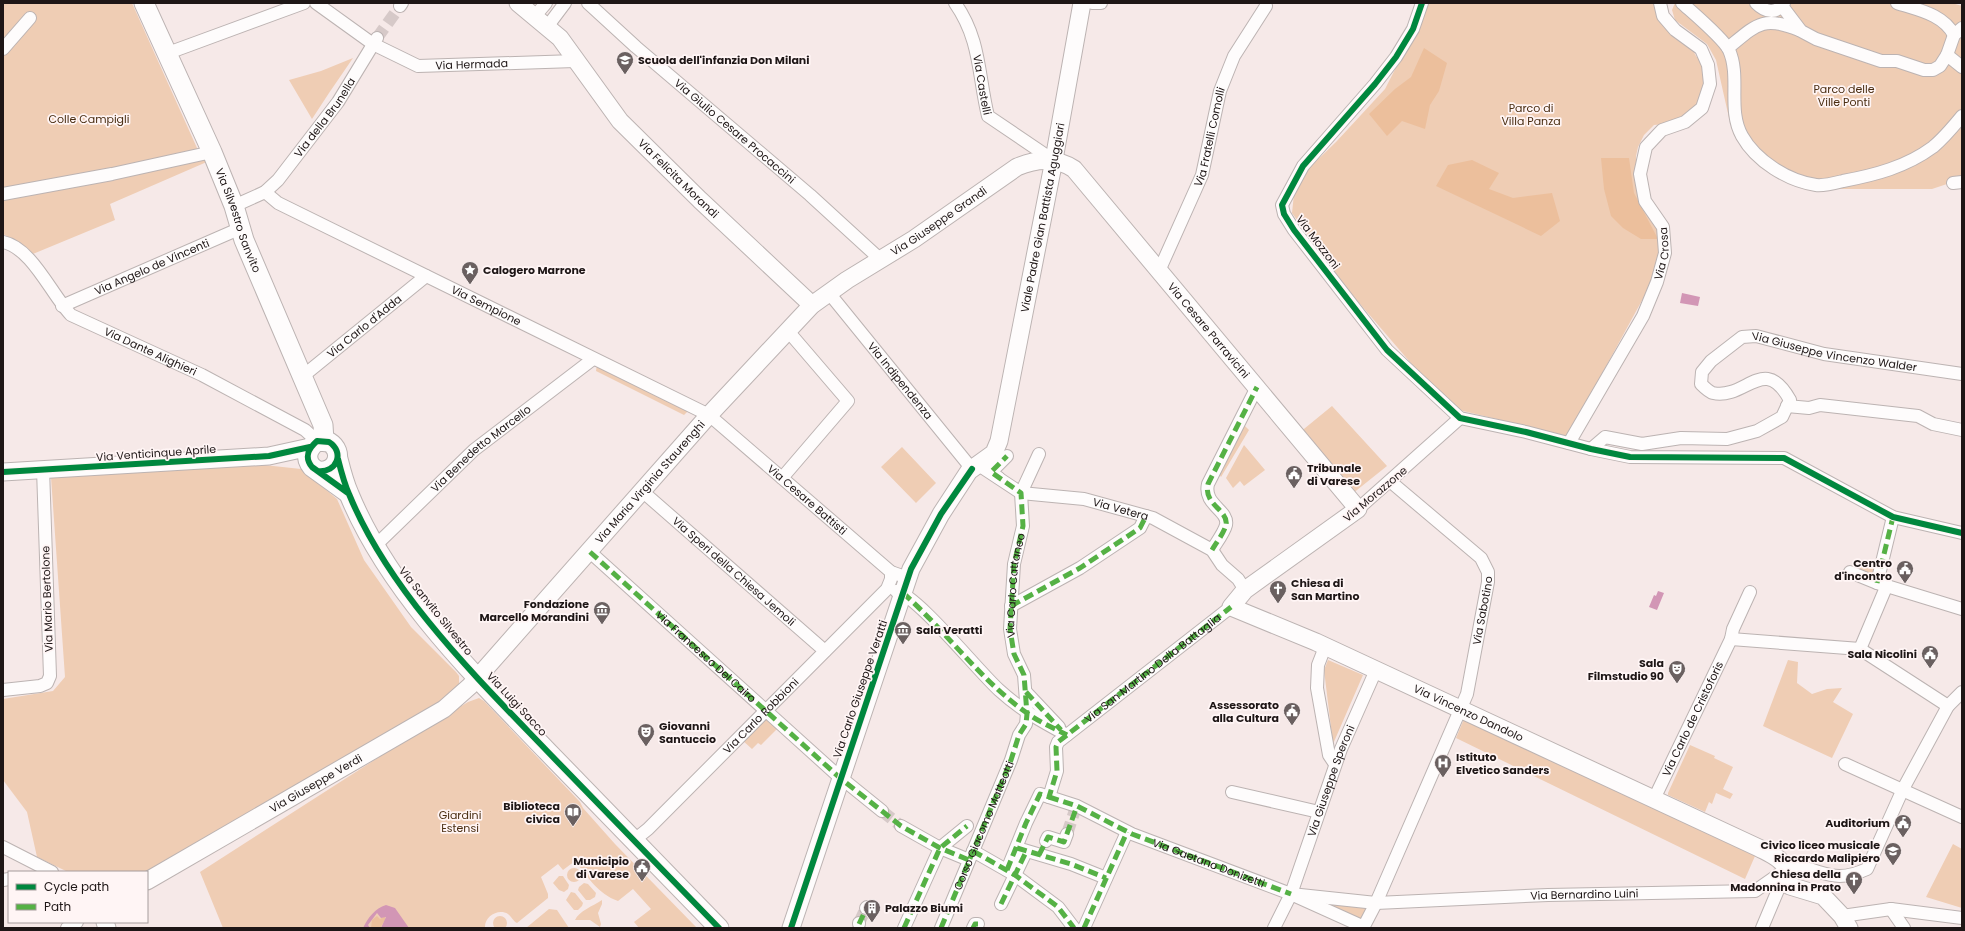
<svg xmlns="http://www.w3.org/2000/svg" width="1965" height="931" font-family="Poppins,sans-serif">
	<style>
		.green { fill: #efcdb4 }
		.forest { fill: #ecbf9c }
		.water { fill: #d296b5 }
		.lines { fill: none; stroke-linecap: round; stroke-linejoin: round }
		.street-tunnel { stroke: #d6c9c8; stroke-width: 12; stroke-dasharray: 12 6; stroke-linecap: butt }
		.street-casing { stroke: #bcb3b2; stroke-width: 14 }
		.secondary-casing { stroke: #bcb3b2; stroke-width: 19 }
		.primary-casing { stroke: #bcb3b2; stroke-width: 21 }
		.street { stroke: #fefcfc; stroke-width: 12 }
		.secondary { stroke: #fefcfc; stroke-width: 17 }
		.primary { stroke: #fefcfc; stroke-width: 19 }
		.quiet { stroke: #55b145; stroke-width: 5; stroke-dasharray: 10 5; stroke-linecap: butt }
		.cycleway-casing { stroke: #fff5f5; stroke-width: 8 }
		.cycleway { stroke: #00873e; stroke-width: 6 }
		.labels { text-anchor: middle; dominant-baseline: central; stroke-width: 3.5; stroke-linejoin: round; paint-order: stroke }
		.poi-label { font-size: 11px; font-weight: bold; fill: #1e1616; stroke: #fff5f5; text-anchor: end }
		.street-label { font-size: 11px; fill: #1e1616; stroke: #fff5f5 }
		.park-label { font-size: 11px; fill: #492d11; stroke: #fff5f5 }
	</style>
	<rect width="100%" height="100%" fill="#f6e9e8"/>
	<path class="green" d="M3 3H132L197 148 209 161 110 204 115 220 28 256 16 241 3 234Z
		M1429 3H1658L1659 17 1664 26 1674 37 1690 45 1696 56 1705 66 1707 79 1698 104 1685 122 1654 125 1644 135 1638 147 1636 156 1637 190 1662 237 1661 255 1646 293 1568 436 1459 410 1428 383 1342 283 1292 213 1294 194 1305 172 1336 142 1385 89Z
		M1675 3H1952L1962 6V179L1932 189H1819L1743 146 1729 118 1716 60 1707 44 1675 20 1672 10Z
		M353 58 329 93 312 119 289 80 321 71Z
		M597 364 690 409 684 415 596 371Z
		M1332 406 1387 466 1352 494 1299 433Z
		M1242 423 1249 430 1221 477 1217 471Z
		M1244 445 1265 470 1244 486 1240 481 1233 488 1226 478Z
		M902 447 936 483 916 503 881 467Z
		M264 465 301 469 337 499 364 560 411 627 456 672 459 676V684L439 705 145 872H68L37 857 27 812 3 780V699L53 691 65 677 51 477Z
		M1855 562 1870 567 1871 562 1880 566 1876 581 1849 570Z
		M1328 660 1363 675 1333 744 1324 670Z
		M1788 660 1798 662 1797 683 1812 694 1827 689 1842 688 1833 702 1853 714 1832 758 1763 726Z
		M479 698 484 701 580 802 583 808 615 844 697 928H639L634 922 651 909 633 889 618 901C598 894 588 877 575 861L563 870 558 864 541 877 548 894V898L517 923C513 921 512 917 508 914 498 908 484 917 485 928H223L200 872 415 734 468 702Z
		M765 715 779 727 761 745 758 743 752 749 741 739Z
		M1464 719 1753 855 1755 856 1745 879 1456 738Z
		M1690 745 1715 756 1714 758 1733 767 1723 789 1733 794 1730 799 1716 793 1712 804 1709 802 1705 812 1668 795V793Z
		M1953 844 1962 849V908L1926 897Z
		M567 875a7 7 0 1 1 14 0a7 7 0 1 1-14 0Z
		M559 876H563L569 885 568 889 564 892 559 890 553 883Z
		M584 883 588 884 596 893 595 897 590 900H586L578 890 579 887Z
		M571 892 575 893 583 903 582 906 578 910H574L566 900Z
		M1301 896 1367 901 1366 915 1362 924Z
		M602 900V904L598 913 601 924 600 927 590 920H575C579 911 593 906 602 900Z
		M549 909 557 910 569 928H526Z
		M493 923a7 7 0 1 1 14 0a7 7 0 1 1-14 0Z"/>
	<path class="forest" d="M1424 48 1447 63 1439 91 1430 105 1425 129 1402 121 1387 136 1369 114 1395 89 1411 77Z
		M1601 158H1629L1634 193 1658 239H1641L1623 228 1611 216 1604 189Z
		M1472 160 1499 173 1489 189 1513 198 1552 193 1560 221 1541 236 1436 186 1448 165Z
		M385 916V920L380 928H371L372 920 377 916 380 919Z"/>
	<path class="water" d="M1682 293 1700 297 1698 306 1680 303Z
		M1658 591 1664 593 1657 610 1649 607 1654 595 1656 596Z
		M386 905 395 908 409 928H381L386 917 381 918 377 913 368 925 370 928H363C368 918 375 908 386 905Z"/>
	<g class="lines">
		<path class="street-tunnel" d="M377 38 400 6
			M882 811 901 826
			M1067 834 1075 810
			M859 923 866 908"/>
		<defs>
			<g id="street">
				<path id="s1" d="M316 3 373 44 418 66 575 61"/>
				<path id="s2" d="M588 3 636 47 810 195 881 260"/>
				<path id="s3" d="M955 3C981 40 978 75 988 116L1053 160"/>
				<path d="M1092 3H1101"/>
				<path d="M1422 3 1413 29 1396 57 1375 84 1303 166 1282 205 1284 214 1294 230 1387 350 1460 418 1526 432 1591 449 1630 457 1784 458 1893 517 1962 533"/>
				<path d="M1682 3C1693 13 1723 38 1729 50 1741 77 1727 109 1742 136 1756 161 1788 181 1816 185 1824 186 1835 183 1843 181 1875 175 1906 167 1933 147 1944 138 1953 127 1962 116"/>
				<path d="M1756 3C1765 12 1776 15 1784 3"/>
				<path d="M1897 3C1918 10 1943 14 1954 35"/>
				<path d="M400 6 402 3"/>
				<path d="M1782 6 1801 31 1816 39 1881 61H1897L1924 70H1933L1940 66 1947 55 1962 67"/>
				<path d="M535 16 546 3"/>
				<path d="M547 27 565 3"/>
				<path d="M1728 48C1756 25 1763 15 1799 30"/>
				<path d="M3 49 30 18"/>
				<path d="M168 53 304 3"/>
				<path d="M1947 55 1954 35 1962 28"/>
				<path d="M1953 183 1962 182"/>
				<path id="s4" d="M265 192 278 203 709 415 891 572 908 578"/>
				<path d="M3 194 112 174 212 152"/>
				<path id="s5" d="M234 206 265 192 278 180 338 102 377 38"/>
				<path id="s6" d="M3 242C32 248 51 294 71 315L202 375 305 430 317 441"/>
				<path id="s7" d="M1159 271 1202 175 1220 91 1234 56 1266 6"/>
				<path id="s8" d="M829 293 972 469"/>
				<path id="s9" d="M62 306 241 228"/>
				<path id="s10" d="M303 376 426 276"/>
				<path d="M1787 406 1809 408 1820 405 1918 416 1933 424 1962 430"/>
				<path id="s11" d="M1569 443 1643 316 1657 282 1665 253 1663 227 1645 201 1640 174 1646 147 1662 130 1685 122 1702 108 1710 84 1708 65 1701 49 1675 30 1663 16 1660 3"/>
				<path id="s12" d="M1591 449 1605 437 1642 444 1681 438 1727 439 1757 431 1782 417 1790 400C1764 353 1746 400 1713 393 1709 392 1704 387 1701 384L1702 372 1711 361 1742 337 1756 336 1824 354 1962 374"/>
				<path id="s13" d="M977 464 1021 493 1084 499 1153 518 1212 550 1222 565 1238 579 1245 590"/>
				<path d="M782 478 848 401 788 331"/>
				<path d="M999 478 991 472 1007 456"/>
				<path id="s14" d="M642 491 825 651"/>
				<path d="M1358 509 1460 418"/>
				<path id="s15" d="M375 546 474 450 593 359"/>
				<path d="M1212 550C1216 543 1224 533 1226 525 1229 510 1203 505 1208 484L1257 387"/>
				<path id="s16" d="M590 552 835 773 882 811"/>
				<path d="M1850 572 1877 583 1962 609"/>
				<path d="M1877 583 1893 517"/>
				<path d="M896 591C917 595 978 671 999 690 1021 710 1041 721 1067 735"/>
				<path d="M1011 606 1080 568 1140 528 1146 516"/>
				<path d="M1731 639 1860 649 1948 706"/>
				<path d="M1325 647 1318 665 1317 688 1329 755 1335 764"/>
				<path d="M1860 649 1887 585"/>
				<path d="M3 690 40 686 47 683 50 676 43 469"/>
				<path d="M1026 692 1059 727"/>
				<path d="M1845 764 1962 817"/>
				<path d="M1232 792 1319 812"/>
				<path d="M1049 797 1077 806 1132 834 1291 894 1364 927"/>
				<path id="s17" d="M1654 799 1731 639 1733 629 1750 592"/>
				<path d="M901 826 940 848 969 860"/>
				<path id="s18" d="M633 841 648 829 887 589 891 579V572"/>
				<path d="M1046 841 1048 837 1064 842 1067 834"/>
				<path d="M3 847 52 872"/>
				<path d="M1017 848 1071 864 1106 878"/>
				<path d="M973 851 1015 875 1058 907 1074 928"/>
				<path id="s19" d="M1007 870 1026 823 1040 794 1049 797 1057 771 1056 747 1058 742 1231 607"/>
				<path d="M3 880 9 879"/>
				<path id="s20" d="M1291 894 1376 903 1548 895 1755 891 1788 868 1795 866C1826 871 1834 884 1867 869L1903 789 1948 706 1962 692"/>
				<path d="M1001 904 1026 852"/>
				<path d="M866 908 867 907"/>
				<path d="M1891 909 1904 928"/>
				<path d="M1842 916 1891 909 1962 918"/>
				<path d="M859 924V923"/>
				<path d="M67 928 77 922"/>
				<path d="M904 928 940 848 967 826"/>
				<path id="s21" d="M941 928 1011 760 1019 735 1026 724 1027 714 1024 675 1014 654 1010 629 1014 564 1023 526 1021 493 1039 454"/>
				<path d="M973 928 975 924H978"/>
				<path d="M1084 928 1127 832"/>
				<path id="s22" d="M1274 928 1291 894 1341 749 1376 670"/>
				<path id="s23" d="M1363 928 1376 903 1467 694 1488 582V572L1481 558 1391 482"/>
				<path d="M1762 928 1786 871"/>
			</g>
			<g id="secondary">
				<path id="s24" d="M518 3 560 38 620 121 700 200 812 305"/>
				<path d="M3 472 269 456 310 447"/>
				<path id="s25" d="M147 881 444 709 470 686 709 415 812 305 847 280 914 239 1017 167C1036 159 1056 157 1074 169L1358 509 1245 590 1231 607 1316 642 1759 848C1768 853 1785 859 1786 871 1787 877 1786 880 1790 886L1823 896 1842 916 1849 928"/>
				<path d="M105 922 107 928"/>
				<path id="s26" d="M791 928 911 569 941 514 969 471 994 453 999 441 1053 165 1082 3"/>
			</g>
			<g id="primary">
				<path id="s27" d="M144 3 212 152 234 206 244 240 323 425 324 441"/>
				<path d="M338 459C341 471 344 483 349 494 389 592 476 677 548 752 605 811 662 870 719 928"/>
				<path d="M318 471C337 473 345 452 329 442L317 441C308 449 304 457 312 467L348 493"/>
			</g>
		</defs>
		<use href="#street" class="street-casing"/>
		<use href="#secondary" class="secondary-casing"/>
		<use href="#primary" class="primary-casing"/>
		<use href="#street" class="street"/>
		<use href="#secondary" class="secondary"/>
		<use href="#primary" class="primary"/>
		<g class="quiet">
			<path d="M1212 550C1216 543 1224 533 1226 525 1229 510 1203 505 1208 484L1257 387"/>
			<path d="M590 552 840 778 901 826 940 848 969 860"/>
			<path d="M1877 583 1893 517"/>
			<path d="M903 593C945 630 981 681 1027 713 1039 722 1054 728 1067 735"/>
			<path d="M1011 606 1080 568 1140 528 1146 516"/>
			<path d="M1026 692 1061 730"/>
			<path id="s28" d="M1049 797 1077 806 1132 834 1291 894"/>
			<path d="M1017 848 1071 864 1106 878"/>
			<path d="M973 851 1015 875 1058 907 1074 928"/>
			<path d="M1039 855 1048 837 1064 842 1077 806"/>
			<path d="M1007 870 1026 823 1040 794 1049 797 1057 771 1056 747 1058 742 1231 607"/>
			<path d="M1001 904 1026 852"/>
			<path d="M859 924 867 907"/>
			<path d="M904 928 940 848 967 826"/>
			<path d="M941 928 1011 760 1019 735 1026 724 1027 714 1024 675 1014 654 1010 629 1014 564 1023 526 1021 493 991 472 1007 456"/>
			<path d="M973 928 975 924H978"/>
			<path d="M1084 928 1127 832"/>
		</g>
		<defs>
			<path id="cycleway" d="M1422 3 1413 29 1396 57 1375 84 1303 166 1282 205 1284 214 1294 230 1387 350 1460 418 1526 432 1591 449 1630 457 1784 458 1893 517 1962 533
				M338 459C341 471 344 483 349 494 389 592 476 677 548 752 605 811 662 870 719 928
				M318 471C337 473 345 452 329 442L317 441C308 449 304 457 312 467L348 493
				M3 472 269 456 310 447
				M791 928 911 569 941 514 972 469"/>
		</defs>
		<use href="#cycleway" class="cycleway-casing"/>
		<use href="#cycleway" class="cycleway"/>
	</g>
	<defs>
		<symbol id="school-pin" viewBox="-11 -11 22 30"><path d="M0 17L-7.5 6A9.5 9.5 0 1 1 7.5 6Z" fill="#6a6060" stroke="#fff5f5"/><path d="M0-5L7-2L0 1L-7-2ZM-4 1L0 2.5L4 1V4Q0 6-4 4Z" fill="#fff"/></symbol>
		<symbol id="sight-pin" viewBox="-11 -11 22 30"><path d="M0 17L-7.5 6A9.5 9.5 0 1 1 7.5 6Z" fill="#6a6060" stroke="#fff5f5"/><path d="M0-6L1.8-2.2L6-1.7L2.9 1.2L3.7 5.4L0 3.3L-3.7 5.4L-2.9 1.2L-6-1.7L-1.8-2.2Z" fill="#fff"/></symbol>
		<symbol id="civic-pin" viewBox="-11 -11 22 30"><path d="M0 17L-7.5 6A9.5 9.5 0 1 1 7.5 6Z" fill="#6a6060" stroke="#fff5f5"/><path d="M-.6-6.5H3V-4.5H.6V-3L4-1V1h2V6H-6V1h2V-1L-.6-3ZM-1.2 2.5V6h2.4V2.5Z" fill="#fff"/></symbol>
		<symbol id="church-pin" viewBox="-11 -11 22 30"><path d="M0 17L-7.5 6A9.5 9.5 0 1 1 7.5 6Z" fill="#6a6060" stroke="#fff5f5"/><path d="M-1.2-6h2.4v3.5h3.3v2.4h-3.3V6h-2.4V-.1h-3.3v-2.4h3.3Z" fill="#fff"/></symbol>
		<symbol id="museum-pin" viewBox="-11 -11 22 30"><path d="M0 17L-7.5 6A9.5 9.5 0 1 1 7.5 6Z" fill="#6a6060" stroke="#fff5f5"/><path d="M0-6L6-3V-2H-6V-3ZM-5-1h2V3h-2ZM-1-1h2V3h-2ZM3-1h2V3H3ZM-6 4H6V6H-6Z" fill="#fff"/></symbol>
		<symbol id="theatre-pin" viewBox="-11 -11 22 30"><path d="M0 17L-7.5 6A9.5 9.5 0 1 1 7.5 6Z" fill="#6a6060" stroke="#fff5f5"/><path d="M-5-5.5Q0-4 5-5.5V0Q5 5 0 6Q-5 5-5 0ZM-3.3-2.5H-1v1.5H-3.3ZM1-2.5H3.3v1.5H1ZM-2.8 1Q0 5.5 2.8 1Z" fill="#fff"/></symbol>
		<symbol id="hospital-pin" viewBox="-11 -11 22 30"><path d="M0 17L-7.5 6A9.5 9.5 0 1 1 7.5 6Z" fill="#6a6060" stroke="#fff5f5"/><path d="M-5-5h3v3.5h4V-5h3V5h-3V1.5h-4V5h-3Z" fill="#fff"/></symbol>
		<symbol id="library-pin" viewBox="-11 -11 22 30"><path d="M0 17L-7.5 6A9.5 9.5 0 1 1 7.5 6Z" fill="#6a6060" stroke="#fff5f5"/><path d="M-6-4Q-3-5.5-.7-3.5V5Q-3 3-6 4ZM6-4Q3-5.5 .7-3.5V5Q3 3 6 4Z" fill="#fff"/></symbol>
		<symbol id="building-pin" viewBox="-11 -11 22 30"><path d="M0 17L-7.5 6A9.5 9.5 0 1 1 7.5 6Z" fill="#6a6060" stroke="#fff5f5"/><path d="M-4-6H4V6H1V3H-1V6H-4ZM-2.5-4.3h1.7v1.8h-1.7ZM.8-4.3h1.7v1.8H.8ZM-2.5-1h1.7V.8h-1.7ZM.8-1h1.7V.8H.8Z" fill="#fff"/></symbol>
	</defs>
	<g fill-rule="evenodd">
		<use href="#school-pin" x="615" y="50" width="20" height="27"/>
		<use href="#sight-pin" x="460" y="260" width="20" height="27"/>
		<use href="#civic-pin" x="1284" y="464" width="20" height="27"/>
		<use href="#civic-pin" x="1895" y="559" width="20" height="27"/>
		<use href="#church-pin" x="1268" y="579" width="20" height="27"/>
		<use href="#museum-pin" x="592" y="600" width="20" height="27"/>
		<use href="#museum-pin" x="893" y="620" width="20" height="27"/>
		<use href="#civic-pin" x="1920" y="644" width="20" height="27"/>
		<use href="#theatre-pin" x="1667" y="659" width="20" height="27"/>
		<use href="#civic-pin" x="1282" y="701" width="20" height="27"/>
		<use href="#theatre-pin" x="636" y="722" width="20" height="27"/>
		<use href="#hospital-pin" x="1433" y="753" width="20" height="27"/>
		<use href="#library-pin" x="563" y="802" width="20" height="27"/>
		<use href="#civic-pin" x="1893" y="813" width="20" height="27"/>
		<use href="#school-pin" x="1883" y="841" width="20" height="27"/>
		<use href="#civic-pin" x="632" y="857" width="20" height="27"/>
		<use href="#church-pin" x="1844" y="870" width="20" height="27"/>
		<use href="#building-pin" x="862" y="898" width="20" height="27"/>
	</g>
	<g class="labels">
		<g class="poi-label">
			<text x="638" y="60" text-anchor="start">Scuola dell'infanzia Don Milani</text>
			<text x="483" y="270" text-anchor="start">Calogero Marrone</text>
			<text x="1307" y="468" text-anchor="start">Tribunale<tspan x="1307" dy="13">di Varese</tspan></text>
			<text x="1892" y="563">Centro<tspan x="1892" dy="13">d'incontro</tspan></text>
			<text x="1291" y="583" text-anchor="start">Chiesa di<tspan x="1291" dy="13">San Martino</tspan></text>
			<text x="589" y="604">Fondazione<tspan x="589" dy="13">Marcello Morandini</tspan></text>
			<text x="916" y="630" text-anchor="start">Sala Veratti</text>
			<text x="1917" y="654">Sala Nicolini</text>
			<text x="1664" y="663">Sala<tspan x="1664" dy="13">Filmstudio 90</tspan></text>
			<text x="1279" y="705">Assessorato<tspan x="1279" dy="13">alla Cultura</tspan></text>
			<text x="659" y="726" text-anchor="start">Giovanni<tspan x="659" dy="13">Santuccio</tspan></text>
			<text x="1456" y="757" text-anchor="start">Istituto<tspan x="1456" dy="13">Elvetico Sanders</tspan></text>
			<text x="560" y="806">Biblioteca<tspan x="560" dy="13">civica</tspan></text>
			<text x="1890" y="823">Auditorium</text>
			<text x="1880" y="845">Civico liceo musicale<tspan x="1880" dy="13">Riccardo Malipiero</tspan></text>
			<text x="629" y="861">Municipio<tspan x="629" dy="13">di Varese</tspan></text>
			<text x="1841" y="874">Chiesa della<tspan x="1841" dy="13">Madonnina in Prato</tspan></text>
			<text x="885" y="908" text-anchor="start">Palazzo Biumi</text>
		</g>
		<g class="street-label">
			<text stroke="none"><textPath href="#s1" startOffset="174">Via Hermada</textPath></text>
			<text stroke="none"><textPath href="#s3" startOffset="87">Via Castelli</textPath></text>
			<text stroke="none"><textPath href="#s5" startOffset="130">Via della Brunella</textPath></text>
			<text stroke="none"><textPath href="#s2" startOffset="195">Via Giulio Cesare Procaccini</textPath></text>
			<text stroke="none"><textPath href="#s7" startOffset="144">Via Fratelli Comolli</textPath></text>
			<text stroke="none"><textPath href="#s24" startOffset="239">Via Felicita Morandi</textPath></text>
			<text stroke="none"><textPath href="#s26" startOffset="764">Viale Padre Gian Battista Aguggiari</textPath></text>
			<text stroke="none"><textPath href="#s27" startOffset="237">Via Silvestro Sanvito</textPath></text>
			<text stroke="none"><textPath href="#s25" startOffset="1042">Via Giuseppe Grandi</textPath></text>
			<text transform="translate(1318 242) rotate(53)">Via Mozzoni</text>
			<text stroke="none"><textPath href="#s11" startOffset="213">Via Crosa</textPath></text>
			<text stroke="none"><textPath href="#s9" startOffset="98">Via Angelo de Vincenti</textPath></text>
			<text stroke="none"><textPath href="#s4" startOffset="249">Via Sempione</textPath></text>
			<text stroke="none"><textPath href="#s10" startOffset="79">Via Carlo d'Adda</textPath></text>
			<text stroke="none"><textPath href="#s25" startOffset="1407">Via Cesare Parravicini</textPath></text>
			<text stroke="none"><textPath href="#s6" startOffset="189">Via Dante Alighieri</textPath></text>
			<text stroke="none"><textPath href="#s12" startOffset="484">Via Giuseppe Vincenzo Walder</textPath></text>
			<text stroke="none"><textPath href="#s8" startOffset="113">Via Indipendenza</textPath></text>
			<text stroke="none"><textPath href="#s15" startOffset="144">Via Benedetto Marcello</textPath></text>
			<text transform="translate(156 453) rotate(-4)">Via Venticinque Aprile</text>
			<text stroke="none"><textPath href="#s25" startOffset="650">Via Maria Virginia Staurenghi</textPath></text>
			<text transform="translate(1375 494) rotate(-40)">Via Morazzone</text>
			<text stroke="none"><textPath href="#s4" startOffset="627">Via Cesare Battisti</textPath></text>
			<text stroke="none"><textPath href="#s13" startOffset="154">Via Vetera</textPath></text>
			<text stroke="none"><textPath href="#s14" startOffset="122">Via Speri della Chiesa Jemoli</textPath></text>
			<text stroke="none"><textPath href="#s21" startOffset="363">Via Carlo Cattaneo</textPath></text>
			<text transform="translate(47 599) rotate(-92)">Via Mario Bertolone</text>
			<text transform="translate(436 611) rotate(51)">Via Sanvito Silvestro</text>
			<text stroke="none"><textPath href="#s23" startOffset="341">Via Sabotino</textPath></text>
			<text stroke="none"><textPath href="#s16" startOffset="156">Via Francesco Del Cairo</textPath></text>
			<text stroke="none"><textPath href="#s19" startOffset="269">Via San Martino Della Battaglia</textPath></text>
			<text transform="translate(860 689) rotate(-71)">Via Carlo Giuseppe Veratti</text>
			<text transform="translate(517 704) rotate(47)">Via Luigi Sacco</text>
			<text stroke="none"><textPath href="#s25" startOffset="2061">Via Vincenzo Dandolo</textPath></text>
			<text stroke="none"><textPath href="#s18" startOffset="179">Via Carlo Robbioni</textPath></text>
			<text stroke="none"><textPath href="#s17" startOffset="89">Via Carlo de Cristoforis</textPath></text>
			<text stroke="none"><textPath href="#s22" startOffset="158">Via Giuseppe Speroni</textPath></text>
			<text stroke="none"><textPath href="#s25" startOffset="195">Via Giuseppe Verdi</textPath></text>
			<text stroke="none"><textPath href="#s21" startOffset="111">Corso Giacomo Matteotti</textPath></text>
			<text stroke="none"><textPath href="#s28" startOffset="173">Via Gaetano Donizetti</textPath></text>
			<text stroke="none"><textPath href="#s20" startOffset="294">Via Bernardino Luini</textPath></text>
		</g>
		<g class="park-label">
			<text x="1844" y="89">Parco delle<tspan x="1844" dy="13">Ville Ponti</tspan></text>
			<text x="1531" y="108">Parco di<tspan x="1531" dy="13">Villa Panza</tspan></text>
			<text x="89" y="119">Colle Campigli</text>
			<text x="460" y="815">Giardini<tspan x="460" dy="13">Estensi</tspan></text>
		</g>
	</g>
	<rect width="1965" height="931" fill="none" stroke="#1e1616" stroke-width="8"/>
	<rect x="8" y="871" width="140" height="52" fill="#fff5f5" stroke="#a59c9c"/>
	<rect x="16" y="884" width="20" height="6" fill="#00873e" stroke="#a59c9c"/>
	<text x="44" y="891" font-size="12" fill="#1e1616">Cycle path</text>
	<rect x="16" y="904" width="20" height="6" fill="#55b145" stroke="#a59c9c"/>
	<text x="44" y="911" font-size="12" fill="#1e1616">Path</text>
</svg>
